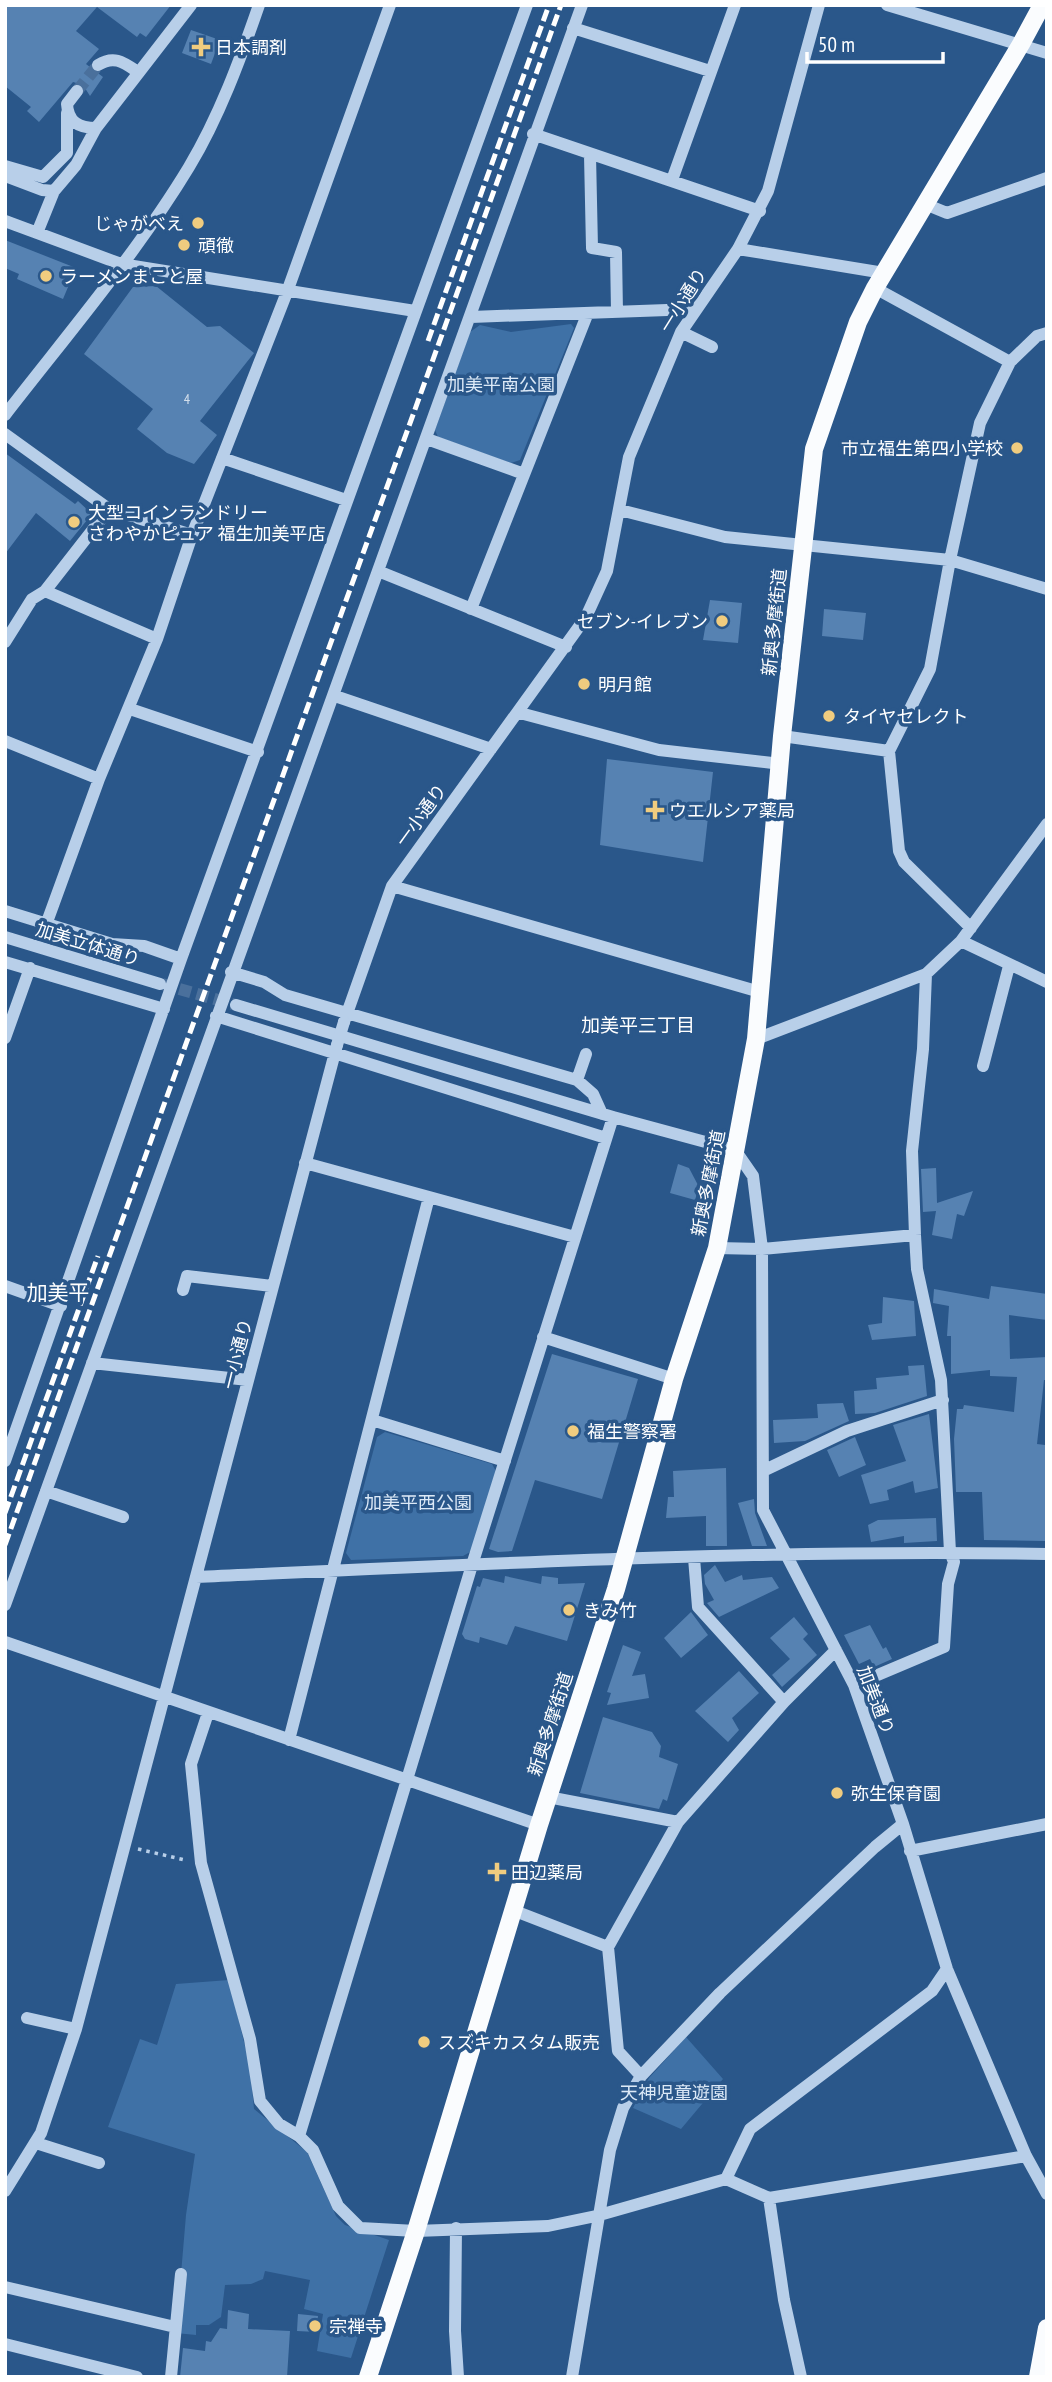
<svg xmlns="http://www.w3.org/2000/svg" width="1052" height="2382" font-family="'PT Sans Narrow','Noto Sans JP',sans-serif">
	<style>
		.green { fill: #3f71a6 }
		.building { fill: #5682b2 }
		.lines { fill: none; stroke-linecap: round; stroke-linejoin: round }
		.minor-tunnel { stroke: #4a709c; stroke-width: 12; stroke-dasharray: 12 6; stroke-linecap: butt }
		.path { stroke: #b8cfe9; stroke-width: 3.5; stroke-dasharray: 3.5 5; stroke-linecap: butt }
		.minor { stroke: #b8cfe9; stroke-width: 12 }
		.major { stroke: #fafcfe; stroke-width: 18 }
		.rail { stroke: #fff; stroke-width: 5; stroke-dasharray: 12 5; stroke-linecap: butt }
		.minor-bridge { stroke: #b8cfe9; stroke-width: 12 }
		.poi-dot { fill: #f0cc7f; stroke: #2a578a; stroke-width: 2.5 }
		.labels { text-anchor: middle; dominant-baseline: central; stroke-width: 7; stroke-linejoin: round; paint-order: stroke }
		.number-label { font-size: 14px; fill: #d5e0ec }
		.poi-label { font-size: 18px; fill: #fff; stroke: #2a578a; text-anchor: start }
		.street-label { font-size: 18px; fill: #fff; stroke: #2a578a }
		.park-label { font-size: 18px; fill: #dce9f7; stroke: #2a578a }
		.neighbourhood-label { font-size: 19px; fill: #fff; stroke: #2a578a }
		.quarter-label { font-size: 21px; fill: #fff; stroke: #2a578a }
	</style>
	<rect width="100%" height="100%" fill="#2a578a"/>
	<path class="green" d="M571 324 574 328 520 460 511 463 438 437 435 430 470 332 480 325 511 332Z
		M385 1432 492 1464 497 1473 472 1551 463 1556 351 1560 346 1553 377 1437Z
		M229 1980 250 2067 254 2109 307 2152 336 2216 345 2225 389 2240 351 2358 317 2351 323 2314 304 2309 310 2280 265 2271 263 2279 251 2284 225 2285 221 2317 209 2325H196V2335L176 2333 186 2215 195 2154 108 2127 140 2039 157 2045 176 1984Z
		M686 2037 723 2079 681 2129 633 2108 649 2078Z"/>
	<path class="building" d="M5 5H171L146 37 140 33 137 37 97 7 76 31 99 49 86 64 103 77 90 96 83 85 73 82 39 122 27 111 31 107 5 86Z
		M191 30 220 40 211 64 182 53Z
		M5 240 76 268 63 299 17 279 19 274 5 268Z
		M156 286 207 327 220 326 254 353 200 421 217 435 194 464 167 453 137 429 153 409 84 354 133 287Z
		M5 453 75 504 78 501 92 514 70 541 36 513 5 554Z
		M710 600 742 603 738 643 703 640Z
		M824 609 866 613 863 640 822 636Z
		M607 759 713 772 703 862 600 845Z
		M678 1164 689 1168 699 1187 695 1200 670 1193Z
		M936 1168 937 1203 973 1191 964 1216 957 1214 952 1239 932 1235 936 1211 923 1212 921 1169Z
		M991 1286 1047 1294V1320L1009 1315 1010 1359 1047 1357V1380H1044L1037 1444 1045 1445V1541L984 1540 982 1492H956L954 1439 957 1409H963L964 1405 1014 1412 1017 1377 990 1376V1370L951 1374V1336H947L949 1306 933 1303 934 1289 989 1299Z
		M883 1297 914 1301 916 1336 872 1340 868 1325 882 1323Z
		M552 1354 638 1379 602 1499 535 1480 512 1551 498 1552 489 1549Z
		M924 1365 927 1396 875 1413 855 1414 854 1391 877 1389 876 1378 909 1375 908 1366Z
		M843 1403 849 1421 805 1441 774 1443 773 1420 818 1418 817 1404Z
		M929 1414 938 1488 915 1493 913 1481 887 1490 889 1500 870 1504 861 1475 906 1461 893 1425Z
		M855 1437 866 1465 839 1477 827 1450Z
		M726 1468 727 1546H706V1516L666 1518 668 1497H674L673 1471Z
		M754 1499 755 1513 767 1546H752L738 1503Z
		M936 1518 937 1541 904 1543V1536L871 1542 868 1525 878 1520Z
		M715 1565 725 1582 742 1575 743 1580 772 1577 779 1588 719 1617 707 1603 714 1600 705 1584 704 1575Z
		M505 1576 541 1584 542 1576 558 1578V1584L585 1583 567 1641 515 1626 507 1645 480 1637 479 1643 465 1639 462 1634 477 1586 480 1587 483 1578 504 1583Z
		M691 1612 708 1635 681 1658 664 1638Z
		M794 1617 808 1634 803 1639 817 1655 782 1687 772 1675 790 1659 770 1638Z
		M870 1625 883 1649 886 1647 892 1659 874 1667 870 1659 859 1664 844 1635Z
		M623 1645 641 1652 632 1676 645 1674 649 1698 607 1705 611 1693 607 1692Z
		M739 1671 759 1693 732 1718 739 1730 728 1742 695 1711Z
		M603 1717 652 1732 661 1746 659 1757 678 1764 667 1801 663 1799 659 1809 580 1793Z
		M228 2310 249 2314 248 2329 290 2331 287 2377H180L183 2348 205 2351 206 2341 211 2342 220 2328 227 2329Z
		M298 2314 318 2316 316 2332 297 2331Z"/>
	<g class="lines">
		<path class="minor-tunnel" d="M77 91 98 65
			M162 984 236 1005"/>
		<path class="path" d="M138 1849 185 1860"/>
		<path class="minor" d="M887 5 1047 53
			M573 28 710 71
			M98 65C114 55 123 62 138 72
			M77 91 67 104C68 122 79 128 96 128
			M533 134 760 211
			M590 155 592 248 616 252 617 312
			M5 166 43 177 67 153V113
			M5 176 42 190 54 191
			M672 180 735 5
			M925 204 947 213 1047 178
			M5 221 121 264 415 311
			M37 233 54 191 76 165 96 128 191 5
			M738 249 884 273
			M875 288 1010 362
			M471 317 695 309
			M681 332 712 347
			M5 415C67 335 137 253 189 167 219 117 240 60 259 5
			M5 434 109 509 192 535
			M427 439 524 474
			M222 458 346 500
			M620 510 725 537 950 560 1047 589
			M378 571 566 647
			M45 591 157 639
			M471 609 587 315
			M5 642 32 599 45 591 109 509
			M335 696 491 749
			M130 709 258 752
			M520 713 659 750 781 764
			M782 736 889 751
			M5 741 99 779
			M392 886 760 992
			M5 911 112 944 144 946 181 959
			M47 922 99 779 157 639 192 535 287 292 390 5
			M971 928 904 862 899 851 889 751 930 669 950 560 980 423 1010 362 1037 336 1047 333
			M5 937 160 984
			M961 941 1047 982
			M5 962 164 1009
			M231 972 264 982 285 995 577 1080 593 1094 602 1114
			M236 1005 613 1117 735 1150 753 1176 762 1249 763 1510 854 1685 903 1824 947 1969 1026 2156 1047 2194
			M216 1016 606 1138
			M344 1022 392 886 586 617 607 571 629 457 681 332 738 249 768 191 819 5
			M5 1038 30 968
			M756 1039 926 974 961 941 1047 824
			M983 1066 1009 966
			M577 1080 586 1054
			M305 1163 575 1237
			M717 1248 762 1249 915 1235
			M5 1286 61 1306
			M183 1290 187 1276 272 1286
			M543 1337 674 1379
			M92 1363 248 1380
			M372 1420 505 1461
			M5 1461 181 959 527 5
			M765 1470 847 1431 943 1400
			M46 1491 123 1517
			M694 1558 698 1607 784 1702
			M196 1577C479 1564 763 1549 1047 1554
			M5 1605 582 5
			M5 1642 539 1825
			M854 1685 944 1647 948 1584 954 1562 950 1552 941 1380 917 1269 915 1235 912 1151 923 1049 926 974
			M208 1713 191 1764 201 1863 250 2039 260 2101 279 2124 299 2136 313 2150 338 2206 360 2228 416 2231 548 2226 596 2216 726 2179 769 2198 1026 2156
			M289 1740 429 1197
			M548 1797 678 1822
			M910 1851 1047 1824
			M515 1911 608 1947
			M27 2018 76 2029
			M641 2076 618 2051 608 1947 678 1822 784 1702 836 1650
			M299 2136 472 1565 613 1117
			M36 2143 99 2163
			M726 2179 750 2129 932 1991 947 1969
			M5 2191 41 2133 76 2029 337 1045
			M769 2198 784 2300 801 2377
			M456 2228 455 2331 458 2377
			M5 2287 175 2327
			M5 2344 137 2377
			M171 2377 181 2274
			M572 2377 610 2150 623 2108 641 2076 720 1993 875 1847 903 1824"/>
		<path class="major" d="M368 2377 416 2231 539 1825 616 1589 674 1379 717 1248 756 1039 782 736 814 449 858 322 875 288 1021 44 1042 5
			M1038 2377 1047 2328"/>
		<path class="rail" d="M428 341 549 5
			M5 1513 98 1256
			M5 1545 561 5"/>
		<path class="minor-bridge" d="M337 1045 344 1022"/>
	</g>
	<g class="poi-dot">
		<path d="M197.5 36.5h7v7h7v7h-7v7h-7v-7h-7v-7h7z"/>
		<circle cx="198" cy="223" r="7"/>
		<circle cx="184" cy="245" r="7"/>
		<circle cx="46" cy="276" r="7"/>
		<circle cx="1017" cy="448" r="7"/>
		<circle cx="74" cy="522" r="7"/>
		<circle cx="722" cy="621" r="7"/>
		<circle cx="584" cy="684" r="7"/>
		<circle cx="829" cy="716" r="7"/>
		<path d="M651.5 799.5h7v7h7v7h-7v7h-7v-7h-7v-7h7z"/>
		<circle cx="573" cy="1431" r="7"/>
		<circle cx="569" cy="1610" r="7"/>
		<circle cx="837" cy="1793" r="7"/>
		<path d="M493.5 1861.5h7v7h7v7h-7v7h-7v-7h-7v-7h7z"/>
		<circle cx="424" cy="2042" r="7"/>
		<circle cx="315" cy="2326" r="7"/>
	</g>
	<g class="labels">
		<g class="number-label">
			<text x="187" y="399">4</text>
		</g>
		<g class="poi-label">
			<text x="215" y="47">日本調剤</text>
			<text x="184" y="223" text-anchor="end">じゃがべえ</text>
			<text x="198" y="245">頑徹</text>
			<text x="60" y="276">ラーメンまこと屋</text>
			<text x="1003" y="448" text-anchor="end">市立福生第四小学校</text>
			<text x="88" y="512">大型コインランドリー<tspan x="88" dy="21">さわやかピュア 福生加美平店</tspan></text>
			<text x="708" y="621" text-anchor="end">セブン-イレブン</text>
			<text x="598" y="684">明月館</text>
			<text x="843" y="716">タイヤセレクト</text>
			<text x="669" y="810">ウエルシア薬局</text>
			<text x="587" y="1431">福生警察署</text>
			<text x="583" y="1610">きみ竹</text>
			<text x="851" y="1793">弥生保育園</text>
			<text x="511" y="1872">田辺薬局</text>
			<text x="438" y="2042">スズキカスタム販売</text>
			<text x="329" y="2326">宗禅寺</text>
		</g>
		<g class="street-label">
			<text transform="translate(683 300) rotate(-58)">一小通り</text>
			<text transform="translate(774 622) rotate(-84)">新奥多摩街道</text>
			<text transform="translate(421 815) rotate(-54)">一小通り</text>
			<text transform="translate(88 944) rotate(17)">加美立体通り</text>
			<text transform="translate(708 1183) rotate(-79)">新奥多摩街道</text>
			<text transform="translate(237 1354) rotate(-76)">一小通り</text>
			<text transform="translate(876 1700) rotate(69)">加美通り</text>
			<text transform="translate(550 1724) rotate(-72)">新奥多摩街道</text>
		</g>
		<g class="park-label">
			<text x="501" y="384">加美平南公園</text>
			<text x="418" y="1502">加美平西公園</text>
			<text x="674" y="2092">天神児童遊園</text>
		</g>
		<g class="neighbourhood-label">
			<text x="638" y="1025">加美平三丁目</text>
		</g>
		<g class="quarter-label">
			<text x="58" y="1292">加美平</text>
		</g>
	</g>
	<rect width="1052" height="2382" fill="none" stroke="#ffffff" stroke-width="14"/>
	<path d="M807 52v10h136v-10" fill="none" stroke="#ffffff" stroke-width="3.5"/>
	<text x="818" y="52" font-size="21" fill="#ffffff" stroke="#2a578a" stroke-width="5" paint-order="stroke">50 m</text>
</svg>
